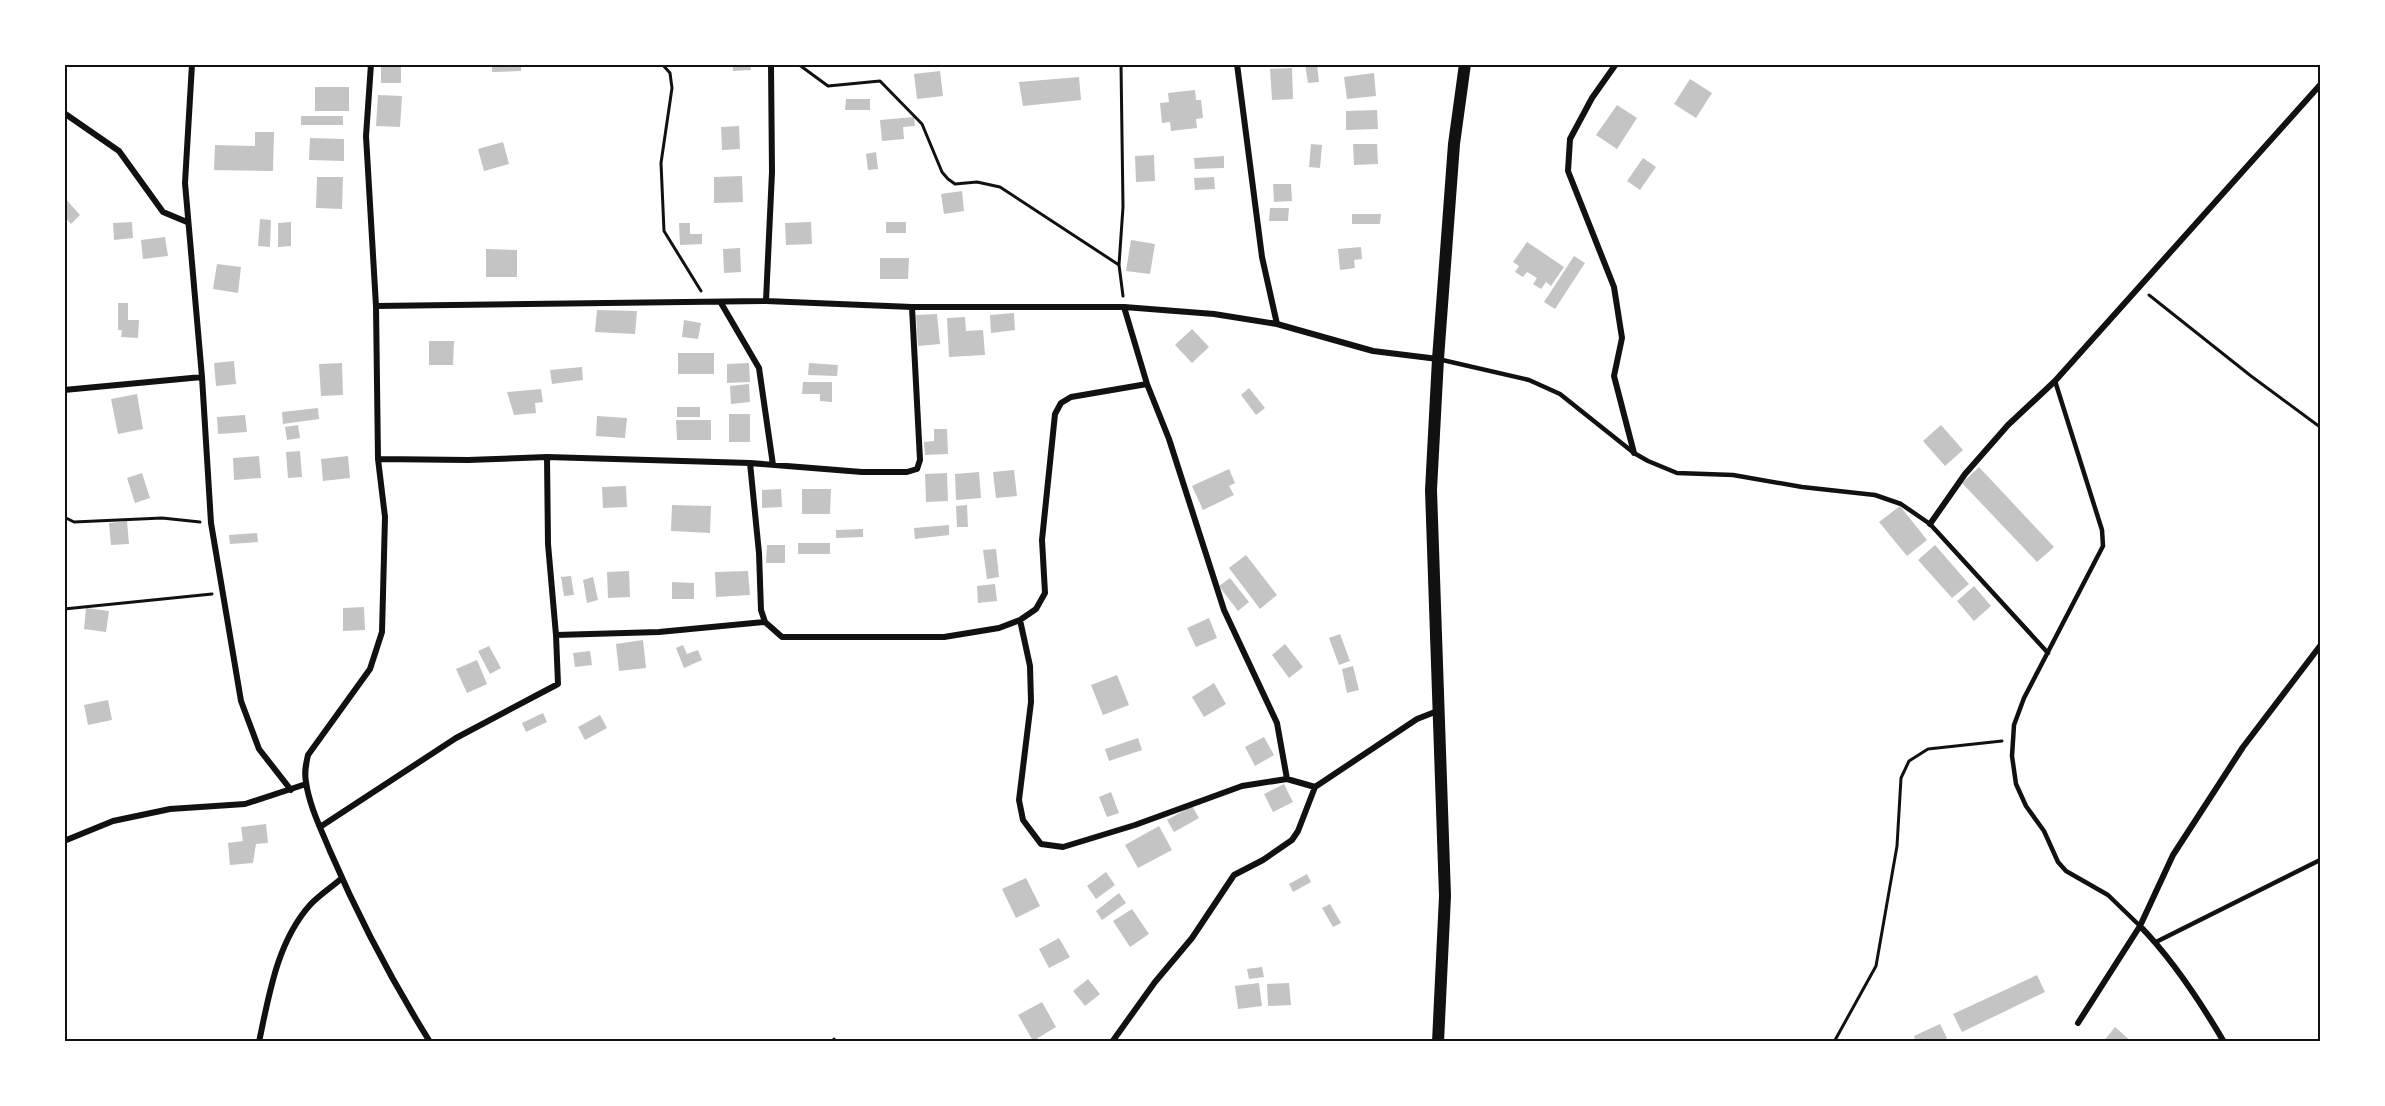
<svg xmlns="http://www.w3.org/2000/svg" width="2385" height="1106" font-family="Roboto,sans-serif">
	<style>
		.building { fill: #c4c4c4 }
		.lines { fill: none; stroke-linecap: round; stroke-linejoin: round }
		.path { stroke: #111; stroke-width: 3 }
		.service { stroke: #111; stroke-width: 4.5 }
		.minor { stroke: #111; stroke-width: 6 }
		.secondary { stroke: #111; stroke-width: 12 }
		.neatline { fill: none; stroke: #111; stroke-width: 2 }
	</style>
	<rect width="100%" height="100%" fill="#fff"/>
	<path class="building" d="M381 64H401V83H381Z
		M492 64H521V71L492 72Z
		M733 64H750L751 70 733 71Z
		M1305 64H1317L1319 82 1308 83Z
		M1292 68 1293 99 1272 100 1270 69Z
		M940 71 943 96 917 99 914 74Z
		M1374 73 1376 96 1347 99 1344 77Z
		M1079 77 1081 100 1023 106 1019 82Z
		M1690 79 1712 93 1696 118 1674 104Z
		M315 87H349V111H315Z
		M1195 90 1196 100H1201L1203 118 1196 119 1197 128 1171 131 1170 122 1162 123 1160 103 1169 102 1168 93Z
		M378 95 402 96 400 127 376 126Z
		M846 99H870V110H845Z
		M1617 105 1637 118 1617 149 1596 135Z
		M1377 110 1378 129 1346 130V111Z
		M301 116H343V125H301Z
		M914 117 915 126 903 127 904 139 882 141 880 120Z
		M739 126 740 149 722 150 721 127Z
		M255 132H274L273 171 214 170 215 145 255 146Z
		M310 138 344 139V161L309 160Z
		M503 142 509 164 484 171 478 149Z
		M1311 144 1322 145 1320 168 1309 167Z
		M1353 144H1377L1378 164 1354 165Z
		M876 152 878 169 868 170 866 154Z
		M1154 155 1155 181 1136 182 1135 156Z
		M1224 156V168L1195 169 1194 158Z
		M1643 158 1656 167 1640 190 1627 181Z
		M742 176 743 202 714 203V177Z
		M317 177H343L342 209 316 208Z
		M1214 177 1215 189 1195 190 1194 178Z
		M1273 184H1291L1292 201 1274 202Z
		M962 191 964 211 944 214 941 194Z
		M64 197 80 215 71 224 64 216Z
		M1270 208H1289L1288 221H1269Z
		M1352 214H1381L1380 224H1352Z
		M260 219 271 220 270 247 258 246Z
		M132 222 133 238 114 240 113 223Z
		M291 222V246L278 247V223Z
		M811 222 812 244 786 245 785 223Z
		M886 222H906V233H886Z
		M679 223H690V234H702V244L680 245Z
		M165 237 168 256 143 259 141 240Z
		M1131 240 1155 244 1150 274 1126 271Z
		M1527 242 1564 267 1551 286 1546 282 1541 289 1533 284 1537 278 1527 272 1523 277 1515 272 1519 266 1513 262Z
		M1361 247 1362 259 1354 260 1355 268 1340 270 1338 249Z
		M740 248 741 272 724 273 723 249Z
		M486 249 517 250V277H486Z
		M1574 256 1585 263 1555 309 1544 302Z
		M880 258H909L908 279H880Z
		M217 264 241 267 238 293 213 289Z
		M118 303H128V320H139L138 338 121 337 122 330H118Z
		M597 310 637 311 635 334 595 332Z
		M1014 313 1015 330 991 333 990 315Z
		M937 314 940 344 918 346 916 315Z
		M965 317 966 331 983 330 985 355 949 357 947 318Z
		M684 320 701 323 698 339 682 337Z
		M1192 329 1209 347 1192 363 1175 345Z
		M429 341H454L453 365H429Z
		M678 353H714V374H678Z
		M234 361 236 384 216 386 214 363Z
		M342 363 343 395 321 396 319 364Z
		M749 363 750 382 727 383V364Z
		M809 363 838 365 837 376 808 375Z
		M582 367 583 380 552 384 550 370Z
		M803 382H832V402L820 401V394H802Z
		M749 384 750 402 731 404 730 386Z
		M1249 388 1265 408 1256 415 1241 395Z
		M541 389 543 402 535 403 536 413 514 415 507 392Z
		M137 394 143 429 118 434 111 399Z
		M677 407H700V417H677Z
		M318 408 319 419 283 424 282 412Z
		M729 414H750V442H729Z
		M245 415 247 432 218 434 217 417Z
		M597 416 627 418 625 438 596 436Z
		M676 420H711V440H677Z
		M298 425 300 438 287 440 285 427Z
		M1941 425 1963 450 1945 466 1923 441Z
		M934 429H947L948 454 925 455 924 442 934 441Z
		M300 451 302 477 288 478 286 452Z
		M259 456 261 478 234 480 233 458Z
		M348 456 350 478 323 481 321 459Z
		M1979 467 2054 547 2037 562 1962 483Z
		M1229 469 1235 483 1229 486 1234 495 1203 510 1192 486Z
		M1014 470 1017 496 996 498 993 472Z
		M979 472 981 498 956 500 955 474Z
		M142 473 150 498 135 503 127 478Z
		M947 473 948 501 926 502 925 474Z
		M626 486 627 507 603 508 602 487Z
		M781 489 782 507 762 508V490Z
		M802 489H831L830 514H802Z
		M672 505 711 506 710 533 671 531Z
		M967 505 968 527H957L956 506Z
		M1900 506 1927 540 1907 556 1879 522Z
		M127 521 129 544 111 545 109 523Z
		M949 525V535L915 539 914 528Z
		M863 529V537L836 538V530Z
		M257 533 258 542 230 544 229 535Z
		M798 543H830V554H798Z
		M767 545H785V563H766Z
		M1935 545 1969 584 1952 598 1918 560Z
		M996 549 999 577 987 579 983 550Z
		M1246 555 1277 595 1260 609 1229 568Z
		M629 571 630 597 608 598 607 572Z
		M748 571 750 595 716 597 715 572Z
		M571 576 574 595 564 596 561 577Z
		M593 577 598 600 587 603 583 580Z
		M1230 578 1249 602 1238 611 1219 586Z
		M672 582 694 583V599H672Z
		M995 584 997 601 978 603 977 586Z
		M1974 586 1991 606 1974 621 1957 601Z
		M364 607 365 630 343 631V608Z
		M86 608 109 611 106 632 84 629Z
		M1209 618 1217 638 1196 647 1187 628Z
		M1340 634 1350 661 1339 665 1329 638Z
		M643 640 646 668 619 671 616 644Z
		M1285 644 1303 667 1289 678 1272 655Z
		M683 645 687 654 698 650 702 660 684 668 676 648Z
		M489 646 501 668 490 674 478 651Z
		M590 651 592 665 575 667 573 653Z
		M477 660 487 684 467 693 456 669Z
		M1353 666 1359 690 1347 693 1342 669Z
		M1117 675 1129 705 1103 715 1091 685Z
		M1214 683 1226 704 1204 717 1192 697Z
		M108 700 112 720 88 725 84 705Z
		M543 713 547 722 526 732 522 723Z
		M600 715 607 728 585 740 578 727Z
		M1264 737 1274 755 1255 766 1245 747Z
		M1138 738 1142 750 1109 761 1105 749Z
		M1284 784 1293 802 1273 812 1264 794Z
		M1111 792 1119 813 1107 817 1099 797Z
		M1192 806 1199 818 1174 832 1167 820Z
		M266 824 268 843 256 844 253 863 230 865 228 843 243 841 241 827Z
		M1159 826 1172 850 1138 868 1125 845Z
		M1106 872 1115 885 1096 899 1087 886Z
		M1307 874 1311 882 1293 892 1289 884Z
		M1026 878 1040 906 1016 918 1002 889Z
		M1119 893 1126 903 1102 920 1096 911Z
		M1330 904 1341 923 1333 927 1322 908Z
		M1132 909 1149 934 1130 947 1113 921Z
		M1059 938 1070 957 1049 968 1039 949Z
		M1262 967 1264 977 1249 979 1247 969Z
		M2037 975 2045 992 1962 1032 1953 1014Z
		M1088 979 1100 994 1085 1006 1073 991Z
		M1259 983 1262 1006 1238 1009 1235 986Z
		M1289 983 1291 1005 1268 1006 1267 984Z
		M1042 1002 1056 1027 1033 1041 1018 1015Z
		M1940 1024 1947 1038 1940 1042H1916L1914 1036Z
		M2115 1027 2132 1042H2103Z"/>
	<g class="lines">
		<path class="path" d="M662 64 670 73 672 88 661 163 664 231 701 291
			M798 64 828 86 880 81 922 124 942 172 948 179 955 184 977 182 1000 187 1119 265
			M1121 64 1123 207 1119 265 1123 296
			M2149 295 2251 376 2320 427
			M64 517 74 522 162 518 200 522
			M64 609 212 594
			M832 1042 834 1039
			M1834 1042 1876 966 1897 846 1901 778 1909 761 1928 749 2002 741"/>
		<path class="service" d="M1438 359 1529 380 1560 394 1634 453 1648 461 1677 473 1733 475 1802 487 1875 495 1901 504 1930 524 2048 653
			M2055 381 2102 530 2103 546 2024 698 2014 725 2012 756 2016 784 2026 806 2044 831 2058 862 2066 871 2108 895 2140 926
			M2156 942 2320 860"/>
		<path class="minor" d="M192 64 185 183 202 377 211 523 241 701 259 749 291 790
			M371 64 366 136 376 306 378 459 385 517 382 632 370 669 308 755C306 764 304 772 306 782 309 805 321 829 330 851 358 916 392 981 430 1042
			M1237 64 1262 257 1277 324
			M1616 64 1592 98 1570 139 1568 171 1614 287 1622 338 1614 376 1634 453
			M64 113 119 151 163 212 187 222
			M766 301 772 172 771 64
			M721 303 759 368 773 465
			M376 306 766 301 912 307H1124L1214 314 1277 324 1373 351 1438 359
			M1124 307 1147 384 1169 439 1224 610 1277 723 1287 779
			M64 390 202 377
			M378 459 468 460 547 457 750 463 862 472H907L917 469 920 460 912 307
			M750 463 759 553 761 610 765 622 782 637H944L999 628 1020 620 1036 609 1045 593 1042 540 1055 414 1061 403 1071 397 1147 384
			M1930 524 1965 474 2008 425 2055 381 2320 85
			M1020 620 1030 666 1031 702 1019 800 1023 820 1041 844 1063 847 1135 825 1242 786 1287 779 1315 787 1417 719 1440 710
			M556 635 659 632 765 622
			M320 827 456 738 558 684 556 635 548 544 547 457
			M64 841 113 821 170 809 245 804 306 784
			M2140 926C2173 960 2200 1001 2224 1042
			M2078 1023 2140 926 2173 855 2243 747 2320 646
			M259 1042C269 995 277 942 310 905 319 895 332 887 342 878
			M1112 1042 1155 982 1192 938 1234 875 1263 860 1292 840 1298 831 1315 787"/>
		<path class="secondary" d="M1438 1042 1445 896 1431 490 1438 359 1454 144 1465 64"/>
	</g>
	<rect width="2385" height="1106" fill="none" stroke="#ffffff" stroke-width="132"/>
	<rect x="66" y="66" width="2253" height="974" class="neatline"/>
</svg>
